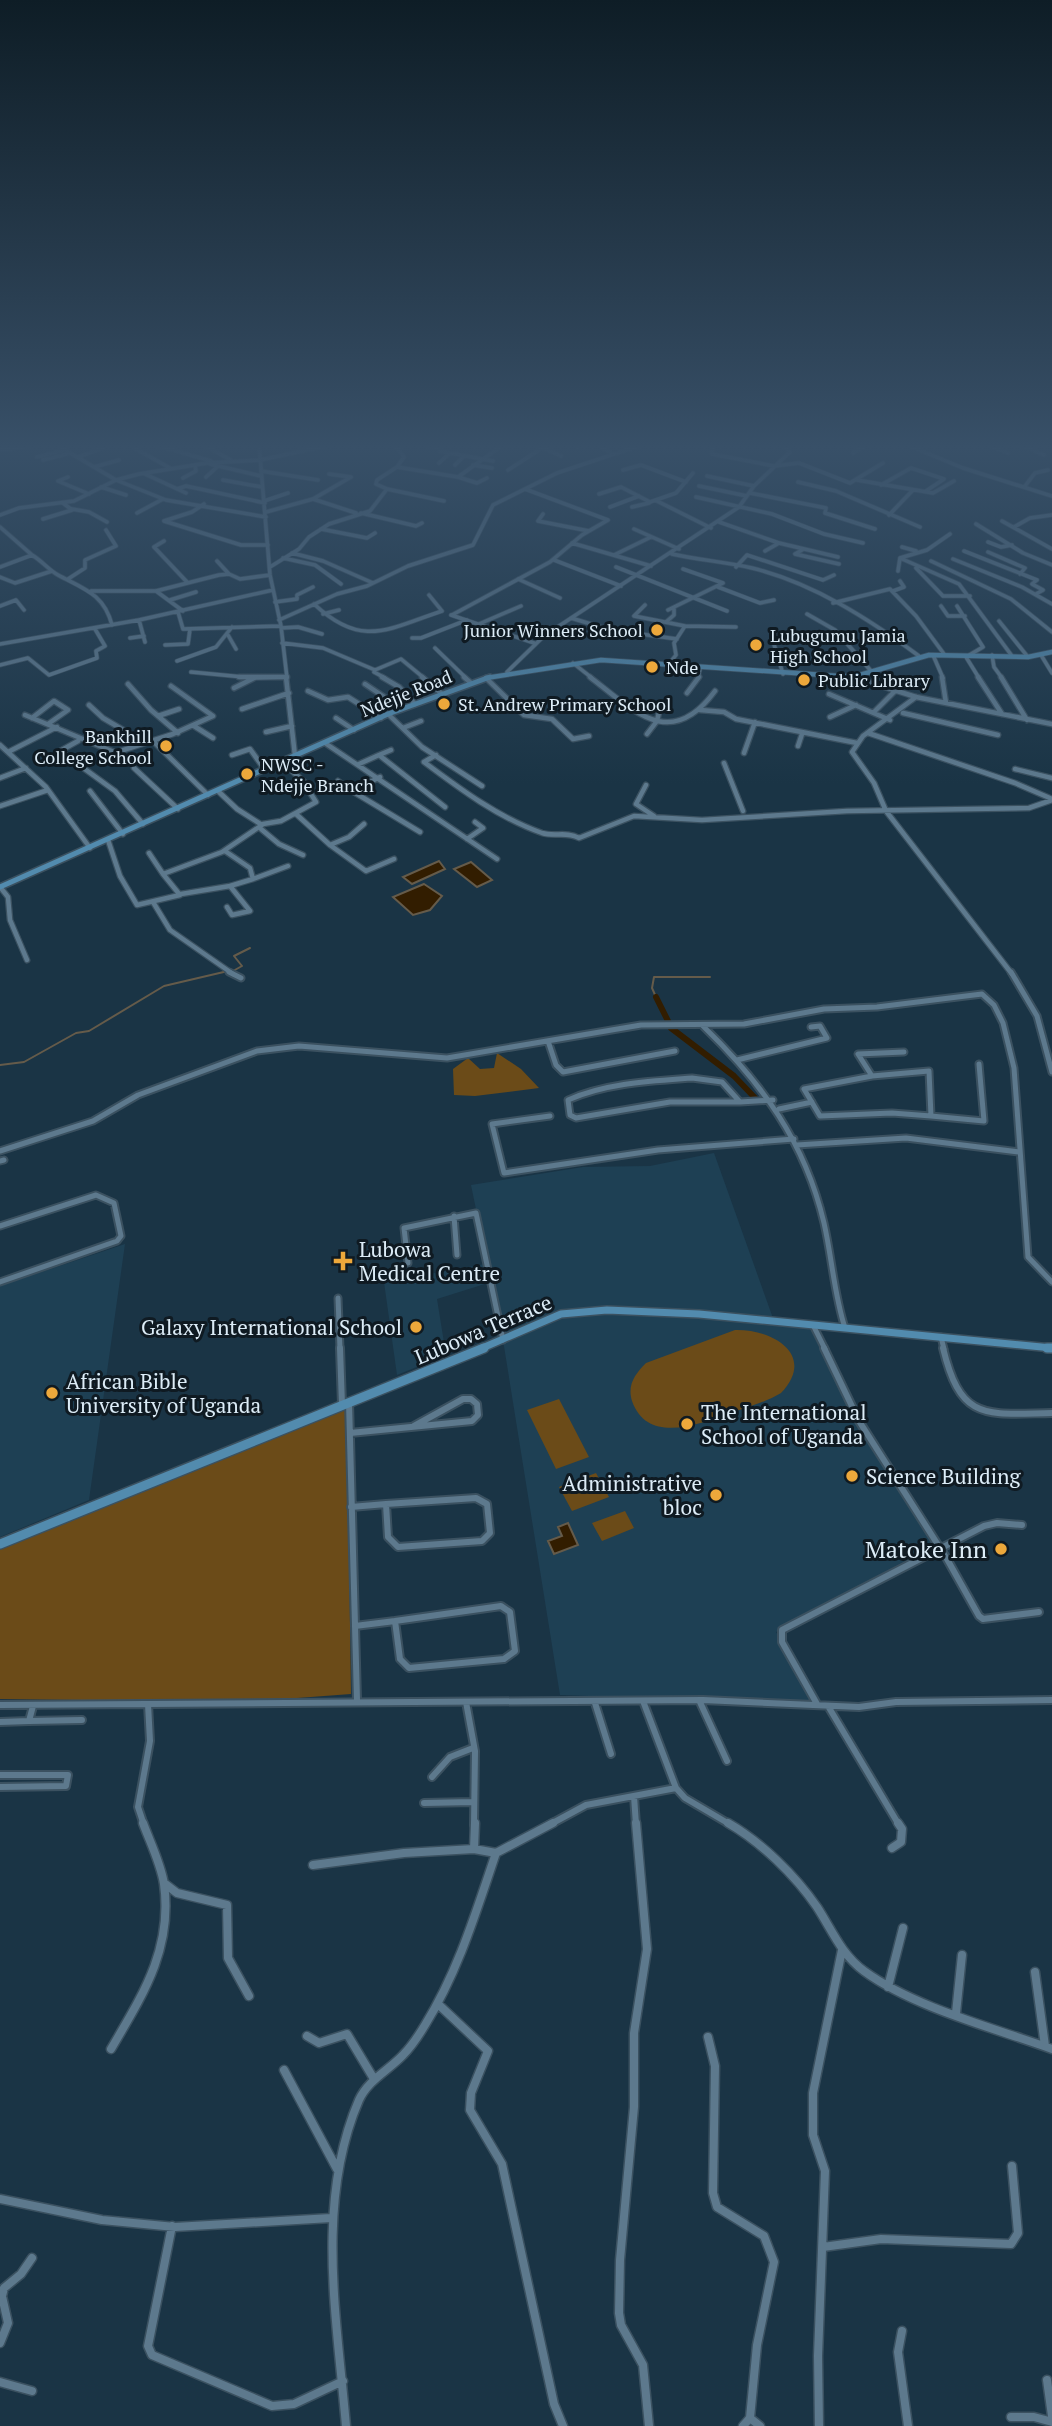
<svg xmlns="http://www.w3.org/2000/svg" width="1052" height="2426" font-family="'PT Serif',serif">
	<style>
		.built { fill: #1e4054 }
		.green { fill: #6b4b18 }
		.water { fill: #321d00; stroke: #655b4a; stroke-width: 2 }
		.lines { fill: none; stroke-linecap: round; stroke-linejoin: round }
		.stream { stroke: #655b4a; stroke-width: 2 }
		.canal { stroke: #321d00; stroke-width: 6 }
		.street-far4-casing { stroke: #3b5160; stroke-width: 5 }
		.street-far3-casing { stroke: #3b5160; stroke-width: 7 }
		.street-far2-casing { stroke: #3b5160; stroke-width: 9 }
		.street-far1-casing { stroke: #3b5160; stroke-width: 10 }
		.street-casing { stroke: #3b5160; stroke-width: 11 }
		.secondary-far3-casing { stroke: #3b5160; stroke-width: 6 }
		.secondary-far2-casing { stroke: #3b5160; stroke-width: 8 }
		.secondary-far1-casing { stroke: #3b5160; stroke-width: 10 }
		.secondary-casing { stroke: #3b5160; stroke-width: 12 }
		.street-far4 { stroke: #5d798d; stroke-width: 3.5 }
		.street-far3 { stroke: #5d798d; stroke-width: 4.5 }
		.street-far2 { stroke: #5d798d; stroke-width: 5 }
		.street-far1 { stroke: #5d798d; stroke-width: 6 }
		.street { stroke: #5d798d; stroke-width: 8 }
		.secondary-far3 { stroke: #528bae; stroke-width: 4.5 }
		.secondary-far2 { stroke: #528bae; stroke-width: 5 }
		.secondary-far1 { stroke: #528bae; stroke-width: 7 }
		.secondary { stroke: #528bae; stroke-width: 9 }
		.poi-dot { fill: #eda83b; stroke: #0f1a22; stroke-width: 2.5 }
		.labels { text-anchor: middle; dominant-baseline: central; stroke-width: 6; stroke-linejoin: round; paint-order: stroke }
		.far-poi-label { font-size: 18px; fill: #dcecf7; stroke: #0f1a22; text-anchor: start }
		.far-street-label { font-size: 18px; fill: #dcecf7; stroke: #0f1a22 }
		.poi-label { font-size: 21px; fill: #dcecf7; stroke: #0f1a22; text-anchor: start }
		.street-label { font-size: 21px; fill: #dcecf7; stroke: #0f1a22 }
		.near-poi-label { font-size: 24px; fill: #dcecf7; stroke: #0f1a22; text-anchor: end }
	</style>
	<rect width="100%" height="100%" fill="#1a3445"/>
	<path class="built" d="M714 1153 774 1321 797 1323 812 1331 849 1410 934 1545 776 1632 815 1704 560 1695 503 1340 471 1185 583 1167 650 1166Z
		M125 1244 89 1500 0 1537V1286Z
		M485 1264 488 1283 437 1299 446 1355 397 1375 384 1282Z"/>
	<path class="green" d="M497 1053 521 1069 539 1088 475 1096 454 1095 453 1069 468 1058 480 1069 494 1068Z
		M735 1330C773 1329 817 1355 781 1393 766 1402 748 1407 731 1413 701 1423 648 1446 632 1401 627 1385 635 1374 646 1363Z
		M559 1399 589 1457 556 1469 527 1410Z
		M347 1407 351 1694 243 1702 0 1699V1547Z
		M596 1473 609 1497 572 1511 559 1487Z
		M625 1511 634 1528 602 1541 592 1523Z"/>
	<path class="water" d="M439 861 445 869 412 884 403 877Z
		M471 862 492 880 477 887 454 869Z
		M424 884 442 896 430 910 413 915 393 897Z
		M568 1523 578 1545 554 1554 548 1541 562 1536 558 1527Z"/>
	<g class="lines">
		<path class="stream" d="M233 971 242 966 234 956 250 948
			M656 997 652 988 654 977H710
			M0 1065 24 1062 76 1033 89 1031 164 986 228 971"/>
		<path class="canal" d="M656 997 669 1023
			M671 1028 734 1076 758 1101"/>
		<defs>
			<path id="street-far4" d="M55 444 116 480 166 500 266 517
				M153 444 211 461
				M209 444 212 446 209 448 231 460
				M259 444 270 575 281 626 287 678
				M420 444 438 448
				M459 444 463 445
				M535 444 561 456
				M570 444 578 447
				M905 444 963 468 1052 496
				M986 444 1008 453
				M1019 444 1044 455
				M712 446V454L774 466 799 463 850 483 883 463
				M136 449 170 468
				M0 450 46 444
				M440 451 493 461
				M853 453 868 444
				M614 454 645 444
				M37 457 64 450
				M78 457 103 448 95 444
				M43 460 70 453
				M439 463 450 453
				M210 464 261 476
				M455 465 464 456
				M473 465 492 468
				M94 467 119 460
				M397 467 458 477 504 444
				M508 470 542 448
				M623 470 641 465 686 482
				M261 471 318 480
				M145 474 186 493
				M707 476 754 486
				M68 477 58 481 89 494
				M206 477 217 467
				M458 477 477 483 487 478
				M183 478 196 471 195 465
				M223 480 262 487
				M857 480 933 493 954 481
				M798 482 836 491 920 527
				M881 485 911 468 944 479 926 491
				M699 486 747 496
				M1025 486 1035 473 1048 470
				M101 487 126 495
				M177 489 186 486 265 503
				M387 489 444 501
				M750 493 826 508 825 513 875 529
				M599 494 621 487 650 502 676 493 693 473
				M696 497 772 514 824 534 863 543
				M313 499 356 513
				M264 501 288 493
				M657 501 711 528
				M204 504 192 512 164 521 241 545H268
				M610 507 639 496
				M632 507 649 503
				M72 509 89 512 107 522
				M266 512 313 499 351 477 329 474
				M137 513 163 499
				M361 513 416 526 422 523
				M543 514 538 521 589 531
				M0 515 19 508 74 501 116 480 139 474 207 463 260 460 335 444
				M889 515 913 490
				M43 519 72 510 63 503
				M1002 521 1052 549
				M719 522 779 543 765 551
				M976 524 1023 553 1052 565
				M0 527 32 555
				M1014 527 1030 518 1052 515
				M321 529 367 538 375 533
				M634 529 679 549
				M164 541 154 547 187 582
				M988 542 1001 547 1012 545
				M572 543 651 566
				M779 543 838 557
				M902 547 916 551
				M802 550 795 554 839 564
				M964 551 1037 580 1032 584 1043 590 1036 594
				M988 552 1025 568 1020 574
				M292 553 323 561 373 583
				M672 554C699 560 726 562 752 568 813 583 869 619 919 656
				M614 555 651 537
				M283 558 315 565 341 584
				M900 558 959 584 1012 656
				M953 559 1022 587 1052 604
				M554 560 621 586
				M217 561 229 574
				M931 561 1011 599 1052 632
				M0 567 32 555C42 561 49 570 58 575 84 589 104 594 112 625
				M270 567 299 549 309 537 329 524 370 511 387 489 376 484 377 480 397 467 404 457 398 448 388 444
				M616 567 727 611
				M736 567 747 555 823 580 834 575
				M916 568 943 596H970
				M898 571 900 558 927 550 950 534
				M0 577 15 583 52 571
				M68 579 85 568V560L116 546 106 530
				M518 579 560 598
				M718 587 760 603 774 600
				M91 591H156L219 575 229 574 240 579 270 575
				M156 591 183 611
				M893 591 904 587 900 581
				M429 595 442 611
				M170 600 196 592
				M275 602 297 599V595L313 587
				M833 603 890 589 916 616 944 654
				M314 604C362 649 388 629 442 611
				M645 605 634 616 685 626
				M0 606 16 600 24 610
				M941 606 948 616H965
				M957 606 983 647 966 657 979 678
				M668 610 723 583 683 569
				M178 612 183 629 281 626
				M323 614 339 610
				M807 614 835 630 872 672
				M451 615 534 643
				M452 615 550 562 582 535 608 520 525 489
				M571 618 611 630 677 639
				M139 620 145 642
				M279 620 337 594 367 586 408 566 473 545 493 505 557 473 614 454 603 448
				M999 621 1028 657
				M666 622 674 615V607
				M479 624 521 606
				M281 628 298 627 322 634
				M775 634 773 641 783 674
				M228 635 236 649
				M130 638 144 636
				M412 638H421L467 620
				M282 643 323 648 375 670 401 659 424 678
				M0 644 139 620 273 590
				M165 645 188 644 190 629
				M435 648 466 678
				M933 655 943 678
				M992 655 994 667 1002 678
				M1041 655 1052 673
				M177 661 216 647 232 627
				M573 663 592 678
				M0 665 28 658 49 675 97 658 96 651 105 646 95 629
				M668 665 676 655 674 643 685 626 736 627
				M191 672 254 678 287 677
				M374 672 385 678
				M507 672 544 636 739 507 754 486 790 452 783 444
				M853 677 857 678
				M698 678 700 669"/>
			<path id="street-far3" d="M239 677H287
				M286 677 295 756
				M382 677 399 687 415 704
				M422 677 441 693
				M464 677 471 683
				M590 677C635 712 671 751 715 691
				M853 677 916 697 1052 724
				M942 677 946 703
				M978 677 1002 714
				M1001 677 1027 720
				M486 678 524 715 552 719 573 739 589 736
				M128 684 151 710 178 733
				M365 684 402 709
				M234 688 254 678
				M308 691 328 700 348 697 381 718
				M687 693 699 677
				M829 694 890 720
				M916 697 863 736 852 752 874 783 886 811 1012 974
				M89 705 103 718 142 741
				M242 709 289 693
				M700 710 724 712 736 719 857 743
				M874 712 896 690
				M903 713 998 735
				M388 714 422 747 482 786
				M25 715 114 752
				M158 716 179 709
				M830 717 856 705
				M32 718 54 701 68 710 48 724
				M336 718 354 730
				M194 726 213 738
				M403 728 421 721
				M266 732 292 726
				M868 733 1015 783 1052 799
				M647 734 657 721 661 703
				M78 741 60 751 115 791 143 824
				M153 741 208 795
				M325 743 497 859
				M0 745 46 787 90 848
				M798 746 802 734
				M10 751 57 727
				M744 753 755 722
				M232 755 250 749 265 770
				M379 755 391 750
				M436 755 424 762C460 789 499 818 542 833 555 837 566 831 579 838L634 816 702 820 847 811 1029 808 1052 800
				M102 757 173 734 213 716 171 686
				M724 763 743 811
				M359 764 379 755 445 807
				M134 768 178 809
				M1015 769 1052 778
				M380 777 352 791 420 832
				M0 778 26 768
				M338 781 352 791
				M646 785 636 804 654 816
				M90 791 123 834
				M0 806 48 790
				M296 814 330 845 349 837 364 824
				M263 824 281 821 316 802 309 791 311 788 283 763
				M261 829 279 844 303 855
				M467 839 483 828 475 822
				M108 840 120 876 137 905 180 895 163 874 222 852 262 825 237 809 219 792
				M330 845 366 871 394 859
				M225 851 250 868 253 879 230 886 250 911 232 915 227 907
				M149 853 163 874
				M253 879 288 866
				M0 887 8 897 10 920 27 960
				M181 894 230 886
				M153 902 170 930 233 974"/>
			<path id="street-far2" d="M229 972 241 978
				M1011 972 1037 1016 1052 1072
				M703 1026C762 1083 805 1142 824 1223 832 1258 834 1294 845 1328
				M548 1041 556 1065 563 1072 675 1051
				M737 1060 827 1038 820 1026 811 1027
				M929 1071 931 1116 892 1113 820 1116 804 1089 872 1076Z
				M872 1076 858 1054 904 1052
				M692 1078 722 1082 740 1102H670L576 1118 570 1115 568 1100C606 1083 652 1081 692 1078Z
				M740 1102 773 1100
				M779 1109 812 1102
				M550 1116 492 1124 504 1173 658 1150 794 1139
				M931 1116 984 1121 979 1064
				M797 1145 906 1138 1019 1152
				M0 1151 93 1121 138 1095 257 1051 299 1046 447 1058 641 1025 744 1024 824 1009 877 1007 982 994 994 1005 1003 1023 1014 1068 1028 1257 1052 1282
				M0 1161 4 1160
				M454 1216 457 1255
				M0 1226 96 1195 114 1203 121 1236 117 1241 0 1282
				M408 1263 404 1228 476 1213 503 1340
				M338 1298 340 1349
				M813 1325 825 1349
				M941 1337 944 1349"/>
			<path id="street-far1" d="M340 1348 342 1405
				M824 1348 859 1421 947 1559 979 1616 983 1619 1039 1612
				M943 1348C961 1422 985 1414 1052 1413
				M349 1402 357 1700
				M350 1433 472 1421 478 1415 477 1404 471 1399H463L414 1426
				M476 1498 487 1504 490 1533 482 1541 398 1547 388 1537 386 1504Z
				M351 1507 386 1504
				M501 1606 510 1612 515 1651 504 1659 409 1668 400 1659 395 1621Z
				M355 1626 395 1621
				M699 1700 727 1761
				M643 1701 676 1788
				M466 1702 475 1751 474 1825
				M595 1703 611 1754
				M817 1704 782 1642V1630L984 1526 997 1523 1022 1525
				M0 1705 703 1700 859 1707 896 1702 1052 1700
				M33 1706 29 1721 82 1720
				M828 1706 899 1825
				M0 1722 29 1721
				M0 1775H68L66 1786 0 1787
				M432 1777 450 1757 473 1748
				M634 1796 636 1825
				M424 1803 473 1802
				M144 1825 138 1807 150 1741 148 1704
				M549 1825 586 1805 676 1788 685 1798 731 1825"/>
			<path id="street" d="M475 1823 474 1849 496 1853
				M636 1823 647 1949 634 2033V2107L620 2260 619 2313 621 2325 643 2365 649 2426
				M728 1823C761 1842 795 1875 817 1907 832 1930 841 1954 864 1971 913 2007 994 2028 1052 2049
				M892 1848 901 1842 902 1829 898 1823
				M313 1865 404 1853 474 1849
				M164 1883 177 1893 227 1905 228 1958 249 1996
				M1035 1972 1045 2046
				M888 1987 903 1928
				M438 2004 488 2051 471 2093 470 2110 502 2164 554 2404 563 2426
				M956 2013 962 1955
				M307 2036 319 2043 347 2034 374 2079
				M708 2037 715 2066 713 2193 717 2207 764 2236 774 2262 757 2345 750 2418 743 2426
				M111 2049C142 1996 173 1949 164 1884 161 1864 150 1842 143 1823
				M284 2070 337 2169
				M0 2199 102 2220 175 2227 331 2218
				M172 2226 148 2346 152 2355 272 2406 294 2404 343 2381
				M823 2247 881 2239 1011 2244 1018 2233 1012 2166
				M902 2331 898 2352 908 2426
				M0 2343 8 2323 2 2296 4 2288 21 2274 32 2258
				M1047 2380 1052 2416
				M0 2382 32 2391
				M1011 2417H1034L1052 2422
				M750 2418 760 2426
				M346 2426C337 2319 315 2202 359 2100 368 2080 389 2070 403 2055 412 2046 419 2035 425 2025 458 1972 476 1912 496 1853L553 1823
				M819 2426 818 2356 825 2171 813 2135V2093L842 1950"/>
			<path id="secondary-far3" d="M486 678 601 660 853 677 929 655 1028 657 1052 652"/>
			<path id="secondary-far2" d="M847 677H854
				M0 887 388 714 490 677"/>
			<path id="secondary-far1" d="M480 1349 561 1314 607 1310 699 1314 1052 1348"/>
			<path id="secondary" d="M1047 1348H1052
				M0 1544 484 1348"/>
		</defs>
		<use href="#street-far4" class="street-far4-casing"/>
		<use href="#street-far3" class="street-far3-casing"/>
		<use href="#street-far2" class="street-far2-casing"/>
		<use href="#street-far1" class="street-far1-casing"/>
		<use href="#street" class="street-casing"/>
		<use href="#secondary-far3" class="secondary-far3-casing"/>
		<use href="#secondary-far2" class="secondary-far2-casing"/>
		<use href="#secondary-far1" class="secondary-far1-casing"/>
		<use href="#secondary" class="secondary-casing"/>
		<use href="#street-far4" class="street-far4"/>
		<use href="#street-far3" class="street-far3"/>
		<use href="#street-far2" class="street-far2"/>
		<use href="#street-far1" class="street-far1"/>
		<use href="#street" class="street"/>
		<use href="#secondary-far3" class="secondary-far3"/>
		<use href="#secondary-far2" class="secondary-far2"/>
		<use href="#secondary-far1" class="secondary-far1"/>
		<use href="#secondary" class="secondary"/>
	</g>
	<linearGradient id="sky" x2="0" y2="1"><stop stop-color="#0e1d26"/><stop offset="0.57" stop-color="#385068"/><stop offset="1" stop-color="#385068" stop-opacity="0"/></linearGradient>
	<rect width="1052" height="784" fill="url(#sky)"/>
	<g class="poi-dot">
		<circle cx="657" cy="630" r="7"/>
		<circle cx="756" cy="645" r="7"/>
		<circle cx="652" cy="667" r="7"/>
		<circle cx="804" cy="680" r="7"/>
		<circle cx="444" cy="704" r="7"/>
		<circle cx="166" cy="746" r="7"/>
		<circle cx="247" cy="774" r="7"/>
		<path d="M339.5 1250.5h7v7h7v7h-7v7h-7v-7h-7v-7h7z"/>
		<circle cx="416" cy="1327" r="7"/>
		<circle cx="52" cy="1393" r="7"/>
		<circle cx="687" cy="1424" r="7"/>
		<circle cx="852" cy="1476" r="7"/>
		<circle cx="716" cy="1495" r="7"/>
		<circle cx="1001" cy="1549" r="7"/>
	</g>
	<g class="labels">
		<g class="far-poi-label">
			<text x="643" y="630" text-anchor="end">Junior Winners School</text>
			<text x="770" y="635">Lubugumu Jamia<tspan x="770" dy="21">High School</tspan></text>
			<text x="666" y="667">Nde</text>
			<text x="818" y="680">Public Library</text>
			<text x="458" y="704">St. Andrew Primary School</text>
			<text x="152" y="736" text-anchor="end">Bankhill<tspan x="152" dy="21">College School</tspan></text>
			<text x="261" y="764">NWSC -<tspan x="261" dy="21">Ndejje Branch</tspan></text>
		</g>
		<g class="far-street-label">
			<text transform="translate(406 693) rotate(-22)">Ndejje Road</text>
		</g>
		<g class="poi-label">
			<text x="359" y="1249">Lubowa<tspan x="359" dy="24">Medical Centre</tspan></text>
			<text x="402" y="1327" text-anchor="end">Galaxy International School</text>
			<text x="66" y="1381">African Bible<tspan x="66" dy="24">University of Uganda</tspan></text>
			<text x="701" y="1412">The International<tspan x="701" dy="24">School of Uganda</tspan></text>
			<text x="866" y="1476">Science Building</text>
			<text x="702" y="1483" text-anchor="end">Administrative<tspan x="702" dy="24">bloc</tspan></text>
		</g>
		<g class="street-label">
			<text transform="translate(483 1329) rotate(-23)">Lubowa Terrace</text>
		</g>
		<g class="near-poi-label">
			<text x="987" y="1549">Matoke Inn</text>
		</g>
	</g>
</svg>
